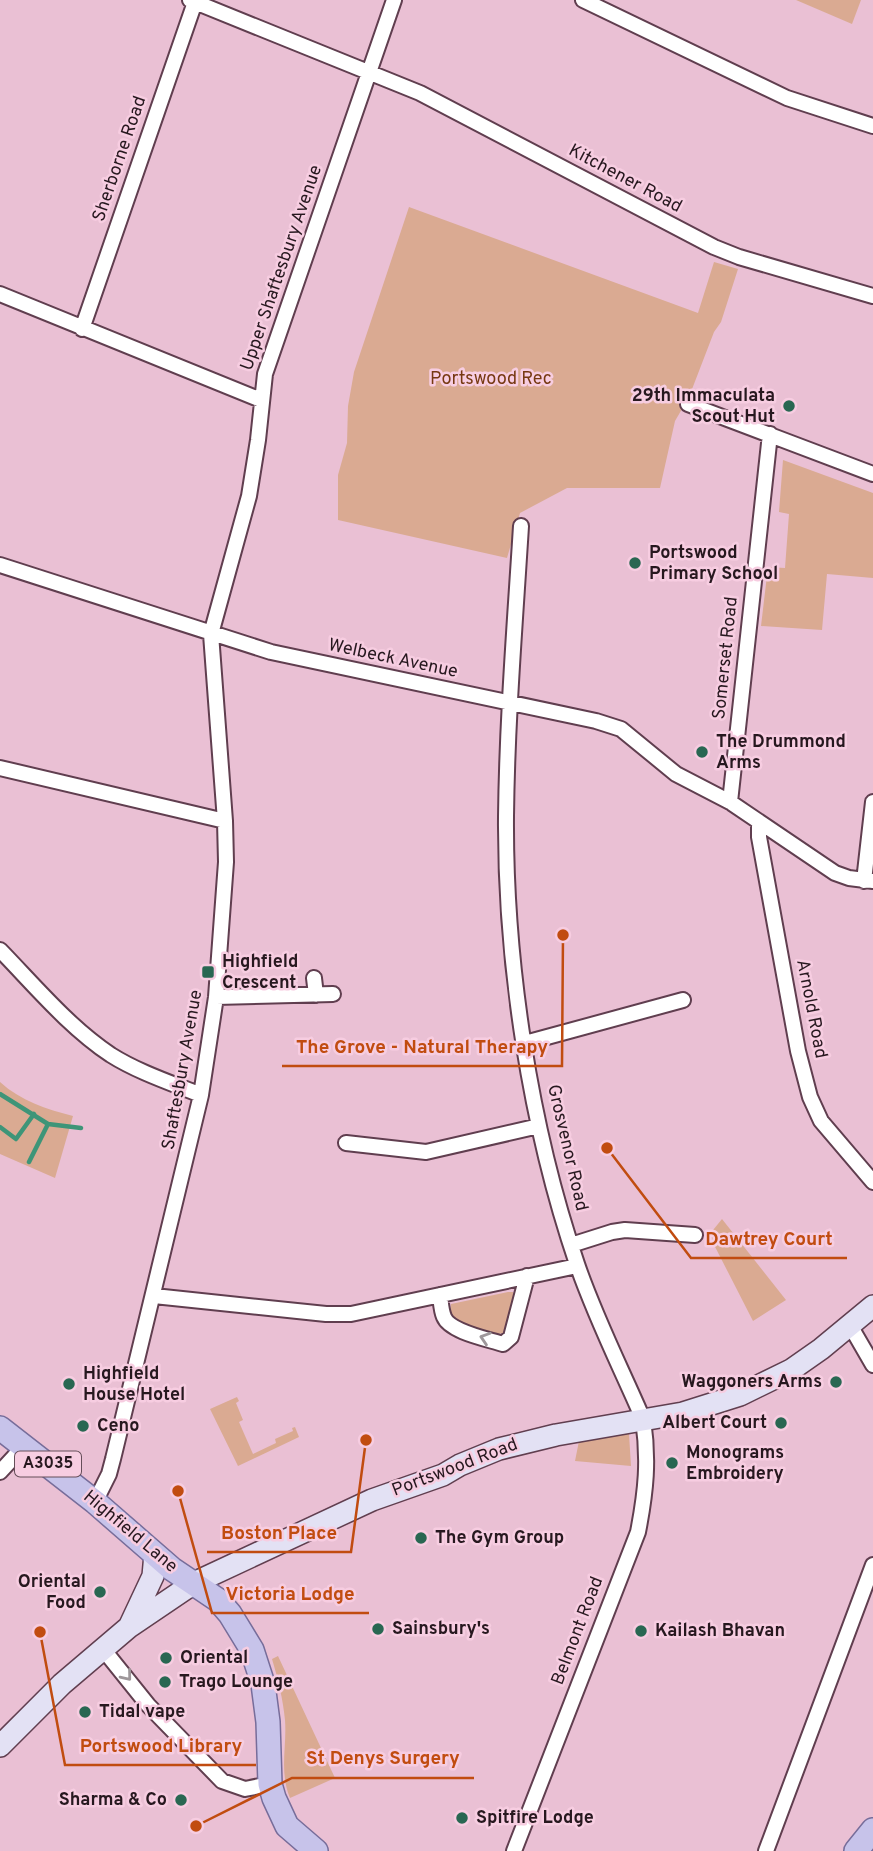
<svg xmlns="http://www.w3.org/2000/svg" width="873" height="1851" font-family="Overpass,sans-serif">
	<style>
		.green { fill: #daaa92 }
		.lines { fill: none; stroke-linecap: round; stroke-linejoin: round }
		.stream { stroke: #3e9578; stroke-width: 4.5 }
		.street-casing { stroke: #603e4f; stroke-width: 18 }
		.secondary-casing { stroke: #603e4f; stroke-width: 24 }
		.primary-casing { stroke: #776d9a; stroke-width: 26 }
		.street { stroke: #fff; stroke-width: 14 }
		.secondary { stroke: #e3e1f4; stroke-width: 21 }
		.primary { stroke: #c7c3ea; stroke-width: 23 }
		.oneway { stroke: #9e979a }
		.poi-dot { fill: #296752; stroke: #f7cde1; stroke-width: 2.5 }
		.labels { text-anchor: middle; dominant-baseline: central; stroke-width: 5; stroke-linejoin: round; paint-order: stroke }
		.shield { fill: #f7cde1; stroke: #654e59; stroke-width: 2 }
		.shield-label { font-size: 16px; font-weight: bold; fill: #27181f }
		.street-label { font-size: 18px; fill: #27181f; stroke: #f7cde1 }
		.park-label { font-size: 18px; fill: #763811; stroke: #f7cde1 }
		.poi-label { font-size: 18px; font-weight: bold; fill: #27181f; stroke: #f7cde1; text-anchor: start }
		.leader { fill: none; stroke: #c14c10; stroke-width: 2.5 }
		.callout-dot { fill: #c14c10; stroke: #f7cde1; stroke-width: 2.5 }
		.callout-label { font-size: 19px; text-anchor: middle; font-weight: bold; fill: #c14c10; stroke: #f7cde1; stroke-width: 5; stroke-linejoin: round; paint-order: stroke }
	</style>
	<rect width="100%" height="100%" fill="#eac0d4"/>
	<path class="green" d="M796 0H861L852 24Z
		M409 207 698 313 714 262 738 269 721 322 714 332 689 397 675 421 660 488H567L520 513 507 558 338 520V475L347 443 348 406 354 372Z
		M783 460 873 493V578L827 574 822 630 761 626 768 567 785 568 789 514 779 512Z
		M0 1082C21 1101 46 1109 73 1116L55 1178 0 1154Z
		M722 1219 786 1300 753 1321 709 1235Z
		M508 1292H513L515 1298 503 1333C487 1337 461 1326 450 1316L451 1304Z
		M237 1397 239 1401 236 1403 243 1420 239 1422 253 1454 276 1443 275 1439 293 1431 292 1428 295 1427 299 1437 238 1466 210 1409Z
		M629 1434 631 1466 575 1461 579 1441Z
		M278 1656 335 1778 290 1798C279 1771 287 1747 285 1720 283 1699 278 1679 272 1659Z"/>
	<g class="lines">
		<path class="stream" d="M0 1094 48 1124 81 1128
			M0 1127 16 1139 34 1114
			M29 1162 48 1124"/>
		<defs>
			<path id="street" d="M190 0 420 93 714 247 739 257 873 296
				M583 0 787 98 873 126
				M0 294 261 400
				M82 329 195 2
				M688 404 873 474
				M0 565 271 652 596 721 621 729 676 774 730 802 835 873 849 878 873 881
				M0 768 225 821
				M730 802 770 434
				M759 822V837L798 1051 810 1097 821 1121 873 1182
				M864 881 873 802
				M0 950C35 986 69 1027 111 1055 138 1072 171 1083 201 1095
				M314 978 316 995
				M216 997 333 994
				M525 1043 683 1000
				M346 1143 426 1152 539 1126
				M571 1245 612 1232 625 1230 695 1235
				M440 1295C441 1302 441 1310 444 1317 450 1332 488 1339 503 1344L511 1337 527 1276
				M154 1296 326 1314H351L577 1266
				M851 1327 873 1365
				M0 1472 24 1446
				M95 1502 109 1474 113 1459 201 1095 216 997 226 862 225 821 211 634 249 496 258 440 265 374 394 0
				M103 1649 148 1705 222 1781 245 1789 270 1784
				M514 1851 638 1532C646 1491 649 1460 643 1419 621 1368 595 1317 577 1264 530 1126 505 962 506 817 507 720 515 623 521 526
				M766 1851 873 1565"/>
			<path id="secondary" d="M130 1625 153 1576 155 1554
				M0 1746 62 1684 129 1627 194 1583 372 1500 443 1475 460 1465 499 1449 556 1435 683 1413 740 1395 791 1370 821 1349 873 1306"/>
			<path id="primary" d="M0 1428 95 1502 172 1569 218 1600 230 1614 252 1650 263 1684 268 1722 270 1784 274 1798 287 1826 316 1851
				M856 1851 873 1830"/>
		</defs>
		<use href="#street" class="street-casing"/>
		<use href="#secondary" class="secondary-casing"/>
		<use href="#primary" class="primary-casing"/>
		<use href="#street" class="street"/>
		<use href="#secondary" class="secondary"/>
		<use href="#primary" class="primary"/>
	</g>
	<defs><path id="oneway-chevron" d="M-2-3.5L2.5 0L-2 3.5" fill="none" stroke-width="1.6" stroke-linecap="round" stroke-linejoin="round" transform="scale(1.75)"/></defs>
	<g class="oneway">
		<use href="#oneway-chevron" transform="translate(485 1338) rotate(-162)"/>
		<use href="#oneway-chevron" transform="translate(127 1676) rotate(51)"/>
	</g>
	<g class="poi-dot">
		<circle cx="789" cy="406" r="7"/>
		<circle cx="635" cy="563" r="7"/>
		<circle cx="702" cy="752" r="7"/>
		<rect x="201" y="965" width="14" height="14" rx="3.5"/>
		<circle cx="836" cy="1382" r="7"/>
		<circle cx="69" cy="1384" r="7"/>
		<circle cx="781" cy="1423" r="7"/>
		<circle cx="83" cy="1426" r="7"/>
		<circle cx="672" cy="1463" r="7"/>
		<circle cx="421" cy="1538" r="7"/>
		<circle cx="100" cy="1592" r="7"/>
		<circle cx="378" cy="1629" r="7"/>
		<circle cx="641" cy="1631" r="7"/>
		<circle cx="166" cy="1658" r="7"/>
		<circle cx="165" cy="1682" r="7"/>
		<circle cx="85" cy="1712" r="7"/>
		<circle cx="181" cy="1800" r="7"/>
		<circle cx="462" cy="1818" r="7"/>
	</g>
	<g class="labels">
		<rect class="shield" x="15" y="1451.5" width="66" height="25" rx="5"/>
		<g class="shield-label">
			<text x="48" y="1464">A3035</text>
		</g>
		<g class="street-label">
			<text transform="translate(120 159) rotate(-71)">Sherborne Road</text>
			<text transform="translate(625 179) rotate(28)">Kitchener Road</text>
			<text transform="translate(282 268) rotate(-71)">Upper Shaftesbury Avenue</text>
			<text transform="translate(726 658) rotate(-84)">Somerset Road</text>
			<text transform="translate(393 659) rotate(12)">Welbeck Avenue</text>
			<text transform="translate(811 1009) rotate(79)">Arnold Road</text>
			<text transform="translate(183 1070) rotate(-80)">Shaftesbury Avenue</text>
			<text transform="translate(567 1148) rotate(77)">Grosvenor Road</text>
			<text transform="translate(455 1468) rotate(-21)">Portswood Road</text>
			<text transform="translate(130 1532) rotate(40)">Highfield Lane</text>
			<text transform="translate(578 1631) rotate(-69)">Belmont Road</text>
		</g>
		<g class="park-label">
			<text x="491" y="379">Portswood Rec</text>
		</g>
		<g class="poi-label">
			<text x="775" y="396" text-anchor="end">29th Immaculata<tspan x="775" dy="21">Scout Hut</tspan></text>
			<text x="649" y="553">Portswood<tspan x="649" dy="21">Primary School</tspan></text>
			<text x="716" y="742">The Drummond<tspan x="716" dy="21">Arms</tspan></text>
			<text x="222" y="962">Highfield<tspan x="222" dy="21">Crescent</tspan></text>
			<text x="83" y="1374">Highfield<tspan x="83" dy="21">House Hotel</tspan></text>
			<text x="822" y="1382" text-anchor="end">Waggoners Arms</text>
			<text x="767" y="1423" text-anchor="end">Albert Court</text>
			<text x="97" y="1426">Ceno</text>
			<text x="686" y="1453">Monograms<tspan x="686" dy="21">Embroidery</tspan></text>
			<text x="435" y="1538">The Gym Group</text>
			<text x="86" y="1582" text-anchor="end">Oriental<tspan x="86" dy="21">Food</tspan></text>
			<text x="392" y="1629">Sainsbury's</text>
			<text x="655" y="1631">Kailash Bhavan</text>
			<text x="180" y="1658">Oriental</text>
			<text x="179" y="1682">Trago Lounge</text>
			<text x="99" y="1712">Tidal vape</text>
			<text x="167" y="1800" text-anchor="end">Sharma &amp; Co</text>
			<text x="476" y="1818">Spitfire Lodge</text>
		</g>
	</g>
	<path class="leader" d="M563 935L562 1066H282M607 1148L691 1258H847M366 1440L351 1552H207M178 1491L212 1613H369M40 1632L65 1765H256M196 1826L292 1778H474"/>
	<g class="callout-dot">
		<circle cx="563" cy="935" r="7"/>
		<circle cx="607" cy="1148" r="7"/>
		<circle cx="366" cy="1440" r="7"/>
		<circle cx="178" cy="1491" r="7"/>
		<circle cx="40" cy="1632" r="7"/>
		<circle cx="196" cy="1826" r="7"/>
	</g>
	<g class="callout-label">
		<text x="422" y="1053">The Grove - Natural Therapy</text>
		<text x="769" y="1245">Dawtrey Court</text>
		<text x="279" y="1539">Boston Place</text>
		<text x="290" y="1600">Victoria Lodge</text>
		<text x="161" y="1752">Portswood Library</text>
		<text x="383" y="1764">St Denys Surgery</text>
	</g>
</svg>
